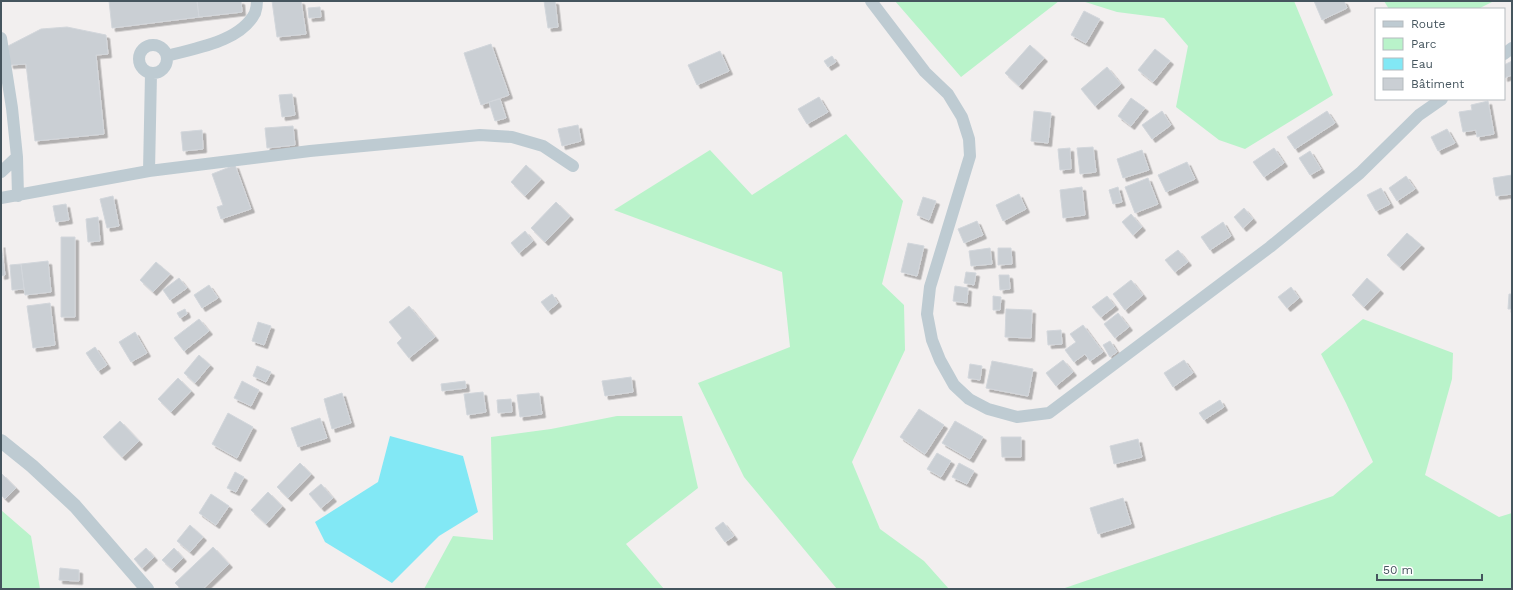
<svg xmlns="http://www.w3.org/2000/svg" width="1513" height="590" font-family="'Work Sans',sans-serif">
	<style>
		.green { fill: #b9f3ca }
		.water { fill: #82e8f5 }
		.building { fill: #cacfd4; stroke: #d2d6db; filter: url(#shadow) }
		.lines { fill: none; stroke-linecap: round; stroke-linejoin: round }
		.minor { stroke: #becbd2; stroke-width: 12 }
		.tertiary { stroke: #becbd2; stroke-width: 14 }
	</style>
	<defs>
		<filter id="shadow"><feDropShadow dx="3.5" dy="3.5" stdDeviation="0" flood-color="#0004"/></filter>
	</defs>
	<rect width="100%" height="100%" fill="#f2efef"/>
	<path class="green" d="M895 1H1059L961 77Z
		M1082 1H1294L1333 95 1245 149 1219 140 1176 107 1188 46 1164 18 1117 12Z
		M1384 1H1494L1478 9H1389Z
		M846 134 903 201 882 284 904 305 905 350 852 462 880 529 924 561 949 589H837L744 477 698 383 790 347 782 272 614 210 710 150 752 195Z
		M1363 319 1453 353 1452 379 1425 475 1499 517 1512 513V589H1062L1333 496 1373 462 1346 403 1321 354Z
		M617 416H682L698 488 626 544 664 589H424L453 536 493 540 491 437 551 429Z
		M1 510 31 536 40 589H1Z"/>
	<path class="water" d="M390 436 463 456 478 512 439 536 392 583 325 542 315 522 378 482Z"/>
	<path class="building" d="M109 1H197L199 17 112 28Z
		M197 1H241L242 12 199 17Z
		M272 1H301L306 34 277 37Z
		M544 1H555L558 27 548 28Z
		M1314 1H1344L1347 8 1322 20Z
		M320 7 321 17 309 18 308 8Z
		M1084 11 1100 19 1086 43 1071 35Z
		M67 27 106 35 108 54 96 55 104 134 35 141 26 64 10 65 8 46 41 29Z
		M491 44 509 95 481 105 464 53Z
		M1030 45 1044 58 1019 86 1005 73Z
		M1155 49 1170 61 1153 82 1138 70Z
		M720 51 729 71 697 85 688 65Z
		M832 56 836 62 828 67 824 61Z
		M1512 61V75L1504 78V65Z
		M1107 67 1121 84 1095 106 1081 89Z
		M292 94 295 115 282 117 279 95Z
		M819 97 828 112 807 124 798 109Z
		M1131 98 1145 108 1131 126 1118 116Z
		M500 99 506 118 495 121 489 102Z
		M1488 101 1494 134 1477 137 1476 130 1463 132 1459 112 1472 110 1471 105Z
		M1034 111 1051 113 1048 143 1031 141Z
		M1162 111 1171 125 1152 139 1142 125Z
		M1327 111 1335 123 1295 149 1287 137Z
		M578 125 581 141 562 146 558 129Z
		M293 126 295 145 267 148 265 128Z
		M1447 129 1455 143 1438 151 1431 137Z
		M202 130 203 149 183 151 181 132Z
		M1093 147 1096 172 1080 174 1077 148Z
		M1070 148 1071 169 1060 170 1058 149Z
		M1274 148 1284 163 1264 177 1253 162Z
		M1142 150 1149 170 1123 178 1117 159Z
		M1310 151 1321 169 1310 175 1299 158Z
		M1187 162 1195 179 1166 192 1158 175Z
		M235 165 251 209 221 219 217 207 223 205 212 174Z
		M526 165 541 179 525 196 511 182Z
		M1512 175V194L1496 196 1493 178Z
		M1406 176 1415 189 1397 201 1389 188Z
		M1148 178 1158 204 1135 213 1125 187Z
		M1082 187 1085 215 1063 218 1060 190Z
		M1118 187 1122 202 1113 204 1109 190Z
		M1381 188 1390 204 1376 211 1367 195Z
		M1019 194 1026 209 1003 221 996 205Z
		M113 196 119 226 107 228 100 199Z
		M923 197 936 201 929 220 917 215Z
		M556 202 570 216 545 242 531 228Z
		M66 204 69 220 56 222 53 206Z
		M1244 208 1253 219 1243 228 1234 217Z
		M1131 214 1142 227 1133 235 1122 222Z
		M98 217 100 241 88 242 86 219Z
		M977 221 983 235 964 243 958 229Z
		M1223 222 1231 236 1210 250 1201 237Z
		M525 231 533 241 519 253 511 243Z
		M1407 233 1421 245 1400 267 1387 255Z
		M61 237H75V317H61Z
		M908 243 924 246 917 276 901 272Z
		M1 244 5 275 1 276Z
		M990 248 992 264 971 266 969 251Z
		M998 248H1011L1012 264 998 265Z
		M1178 250 1188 262 1175 272 1165 260Z
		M48 261 51 292 25 295 21 264Z
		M156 262 170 274 153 292 140 280Z
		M21 264 24 289 12 290 10 265Z
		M966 272 976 273 974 285 964 283Z
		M999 275H1009L1010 289 1000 290Z
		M179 278 187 288 170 300 163 290Z
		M1367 278 1380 290 1364 307 1352 295Z
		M1131 280 1143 295 1125 310 1113 294Z
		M209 285 218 298 202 308 194 295Z
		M955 286 968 288 967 303 953 301Z
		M1291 287 1299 298 1287 308 1278 297Z
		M552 294 558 303 548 311 541 302Z
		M1509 294H1512V309H1508Z
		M993 296 1001 297 1000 310H993Z
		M1107 296 1115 306 1101 317 1092 307Z
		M50 303 55 345 33 348 27 306Z
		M409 306 435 337 409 358 397 343 402 338 389 322Z
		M185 309 187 314 180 318 177 313Z
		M1006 309 1032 310 1031 338 1005 337Z
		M1118 313 1129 327 1115 338 1104 324Z
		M199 319 209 331 184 351 174 338Z
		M258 322 271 326 264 345 252 341Z
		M1083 325 1103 352 1090 361 1085 354 1074 362 1065 350 1076 342 1070 334Z
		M1061 330 1062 344 1048 345 1047 331Z
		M135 332 147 353 131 362 119 342Z
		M1110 341 1117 352 1110 357 1103 345Z
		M95 347 107 365 98 371 86 353Z
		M199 355 210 365 195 383 184 373Z
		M1063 360 1073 372 1056 386 1046 373Z
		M1184 360 1193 373 1173 387 1164 373Z
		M992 361 1033 369 1028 396 986 388Z
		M970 364 982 366 980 380 968 378Z
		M257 366 271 372 266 382 253 376Z
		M631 377 633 392 605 396 602 381Z
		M178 378 191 391 171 412 158 399Z
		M242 381 259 390 251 406 234 398Z
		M465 381 466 388 442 391 441 384Z
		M483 392 486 412 467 415 464 394Z
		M342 393 351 423 332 429 324 399Z
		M539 393 542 414 520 417 517 395Z
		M511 399 512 412 498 413 497 400Z
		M1220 400 1224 407 1204 420 1199 413Z
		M919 409 944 425 925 454 900 437Z
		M228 413 253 427 237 458 212 444Z
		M320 418 327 438 298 447 291 428Z
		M120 421 139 441 122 457 103 437Z
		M955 421 983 437 970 459 942 443Z
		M1001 437H1021V457H1002Z
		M1138 439 1142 457 1114 464 1110 446Z
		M937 453 951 461 941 477 927 469Z
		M300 463 311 474 288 498 277 487Z
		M959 463 974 471 967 484 952 477Z
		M235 472 244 477 236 492 227 488Z
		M2 474 16 488 5 499 1 495Z
		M321 484 333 498 321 508 309 494Z
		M268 492 282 506 266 524 251 510Z
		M211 494 229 506 216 525 199 513Z
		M1123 498 1131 524 1098 534 1090 508Z
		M723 522 734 536 725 542 715 528Z
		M190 525 203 537 190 552 177 541Z
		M213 547 229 564 203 589H181L175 583Z
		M146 548 154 557 142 568 134 559Z
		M174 548 183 558 172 569 162 560Z
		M60 568 79 570V581L59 580Z"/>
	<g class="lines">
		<path class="minor" d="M871 1 925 72 948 94 962 117 969 139 970 156 930 287 927 314 932 340 940 360 954 385 969 399 988 409 1017 417 1049 413 1270 247 1360 173 1419 115 1442 99
			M1 38 12 108 17 157 18 196
			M139 59a14 14 0 1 1 28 0a14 14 0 1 1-28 0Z
			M1504 54 1512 48
			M167 56C195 48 240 42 255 13 256 10 257 5 257 1
			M149 171 310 151 480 135 512 137 543 146 573 166
			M1 172 17 157
			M1 198 149 171 151 74"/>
		<path class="tertiary" d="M1 441 32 466 75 506 147 589"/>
	</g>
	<rect width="1513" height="590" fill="none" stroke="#45555e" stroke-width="4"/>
	<rect x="1375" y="8" width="130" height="92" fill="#ffffff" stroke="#b5bbbf"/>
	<rect x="1383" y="21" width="20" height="6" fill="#becbd2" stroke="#b5bbbf"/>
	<text x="1411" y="28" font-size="12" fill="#45555e">Route</text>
	<rect x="1383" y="38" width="20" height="12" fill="#b9f3ca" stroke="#b5bbbf"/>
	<text x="1411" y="48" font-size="12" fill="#45555e">Parc</text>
	<rect x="1383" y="58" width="20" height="12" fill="#82e8f5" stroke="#b5bbbf"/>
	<text x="1411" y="68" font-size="12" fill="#45555e">Eau</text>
	<rect x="1383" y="78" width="20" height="12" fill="#cacfd4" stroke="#b5bbbf"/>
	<text x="1411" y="88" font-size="12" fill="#45555e">Bâtiment</text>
	<path d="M1377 574v6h105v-6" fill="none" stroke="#45555e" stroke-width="2"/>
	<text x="1383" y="574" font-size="12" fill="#45555e" stroke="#ffffff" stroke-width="3" paint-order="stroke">50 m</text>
</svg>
